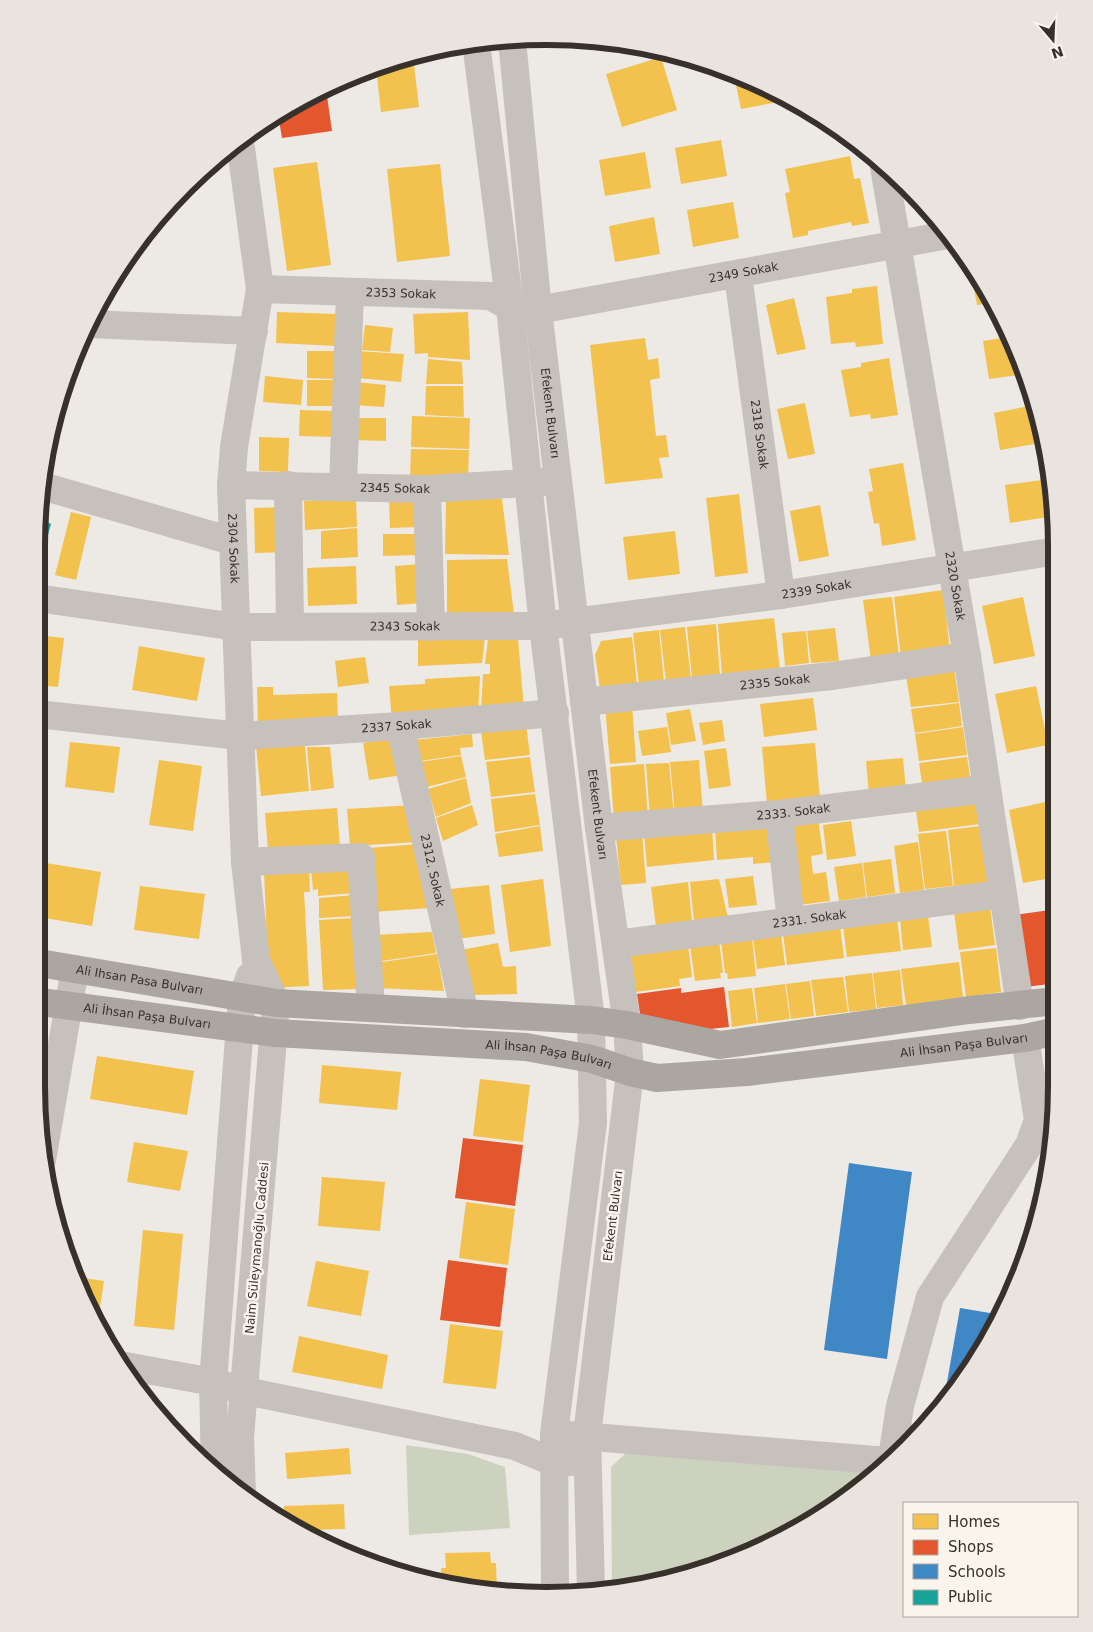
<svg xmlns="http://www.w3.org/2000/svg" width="1093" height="1632" font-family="'DejaVu Sans',sans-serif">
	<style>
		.green { fill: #cdd2bf }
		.homes { fill: #f2c14e }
		.shops { fill: #e4572e }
		.schools { fill: #3f88c5 }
		.public { fill: #17a398 }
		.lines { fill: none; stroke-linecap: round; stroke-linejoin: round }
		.minor { stroke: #c6c1bc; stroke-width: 28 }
		.major { stroke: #aba6a1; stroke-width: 28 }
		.labels { text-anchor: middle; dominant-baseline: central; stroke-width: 5; stroke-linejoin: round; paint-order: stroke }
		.street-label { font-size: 12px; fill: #37302b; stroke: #f9f4ec }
		.rim { fill: none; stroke: #37302b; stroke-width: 6 }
	</style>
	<rect width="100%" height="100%" fill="#ede9e4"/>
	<path class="green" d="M1039 1209 1029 1239 1027 1210Z
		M406 1445 468 1454 505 1467 510 1528 409 1535Z
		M630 1449 873 1473C849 1491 826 1514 800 1528 744 1560 677 1584 612 1588L611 1467Z"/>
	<path class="homes" d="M413 56 419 107 381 112 376 68Z
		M661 57 677 110 622 127 606 74Z
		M754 82 783 97 784 101 741 109 736 85Z
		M721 140 727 176 681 184 675 148Z
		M645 152 651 188 605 196 599 160Z
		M850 156 854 179 860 178 869 223 852 226 851 222 808 231V235L793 238 785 193 790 192 785 169Z
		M317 162 331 265 287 271 273 168Z
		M440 164 450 256 397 262 387 169Z
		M733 202 739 238 693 247 687 210Z
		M654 217 660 254 615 262 609 226Z
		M973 266 992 303 977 305 970 267Z
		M877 286 883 344 856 347 855 342 831 344 826 297 852 293V289Z
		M794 298 806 349 777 355 766 305Z
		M277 312 337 314 336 346 276 343Z
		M468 312 470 360 428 357V353L415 354 413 314Z
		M365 325 393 328 390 352 362 350Z
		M1010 337 1018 351 1025 374 989 379 983 341Z
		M645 338 648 360 658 358 660 378 650 380 656 436 666 435 669 457 659 458 663 478 605 484 590 345Z
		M307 351H335V379L307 378Z
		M356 351 404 354 401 382 357 378Z
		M889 358 898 415 871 419 870 414 850 417 841 370 861 367V363Z
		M428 359 462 362 463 384H426Z
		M265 376 303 380 301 405 263 402Z
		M307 380H335V406H307Z
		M355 382 386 385 384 407 353 405Z
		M426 386H463L464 417 425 415Z
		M805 403 815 454 788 459 777 409Z
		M1034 405 1046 442 1000 450 994 413Z
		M300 410 334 411 333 437 299 436Z
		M412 416 470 418 469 449 411 447Z
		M354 418H386V441L354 440Z
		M259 437 289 438 288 472 259 471Z
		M411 449 469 450 468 479 410 478Z
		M903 463 916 540 882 546 879 523 874 524 868 492 873 491 869 469Z
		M1050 479 1054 516 1010 523 1005 485Z
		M739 494 748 573 715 577 706 498Z
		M446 498 502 499 509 555 445 554Z
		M356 499 357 527 305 530 304 501Z
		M417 499 418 527 390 528 389 500Z
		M820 505 829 556 799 562 790 511Z
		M283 507 285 552 255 553 254 508Z
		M71 512 91 517 76 580 55 575Z
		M357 528 358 557 321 559V531Z
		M675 531 680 574 628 580 623 537Z
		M383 534H419L420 555 383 556Z
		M507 559 514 614H447V560Z
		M421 564 424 603 397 605 395 566Z
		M356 566 357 604 308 606 307 568Z
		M943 590 950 651 901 657 894 597Z
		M892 597 899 657 871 661 863 600Z
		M1023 597 1035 656 994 664 982 606Z
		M774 618 780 670 722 676 718 624Z
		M716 624 720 676 692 679 687 627Z
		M685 627 691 680 666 682 660 630Z
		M835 628 839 661 811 663 807 631Z
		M659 630 664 682 639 685 633 633Z
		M806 631 809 663 785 666 782 633Z
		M37 635 64 638 58 687 37 685Z
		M418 637H485L482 663 418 666Z
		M632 637 637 685 600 689 595 655 601 641Z
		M488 639H518L524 709 481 713 483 674H490V664H485Z
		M139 646 205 658 197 701 132 690Z
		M365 657 369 683 338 687 335 661Z
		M954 668 959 702 911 707 906 675Z
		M480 676 478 714 392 721 389 686 425 684V679Z
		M1036 686 1048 745 1007 753 995 694Z
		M257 687H273V695L337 693 338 724 258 727Z
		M813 698 817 730 764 737 760 704Z
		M959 703 962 726 915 733 911 709Z
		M632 704 636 762 610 764 605 706Z
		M690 709 696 741 671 745 666 713Z
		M722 720 725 741 703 745 699 723Z
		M526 725 530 755 485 760 481 731Z
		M667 727 671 752 642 756 638 731Z
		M963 727 967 755 919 761 915 734Z
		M472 734 473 747 460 748 461 755 420 761 414 740Z
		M398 738 403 775 369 780 363 743Z
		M70 742 120 747 114 793 65 787Z
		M815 743 820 799 767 804 762 747Z
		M256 745 305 746 309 791 261 796Z
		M307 747H330L334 788 311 791Z
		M726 748 731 786 709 789 704 751Z
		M461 756 466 777 427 787 420 762Z
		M530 757 535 792 491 797 486 762Z
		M967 757 971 782 923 790 919 763Z
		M903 758 906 792 869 795 866 761Z
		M159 760 202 766 193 831 149 825Z
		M699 760 703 814 675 816 670 762Z
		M669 763 674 816 650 818 646 764Z
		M644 764 648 818 614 821 610 767Z
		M466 778 471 803 436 817 428 789Z
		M535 794 540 825 495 832 491 799Z
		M976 796 980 824 919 832 915 804Z
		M1050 801 1057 836V877L1023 883 1009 810Z
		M413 805 418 842 350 846 347 809Z
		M472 805 478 825 443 841 436 818Z
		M337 808 340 847 268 851 265 813Z
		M818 818 823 854 811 856 813 874 826 872 830 901 799 905 788 822Z
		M772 821 776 862 753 864V857L717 860 715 826Z
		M851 821 856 856 827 860 823 825Z
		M540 826 543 851 499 857 495 834Z
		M981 826 988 882 954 886 948 830Z
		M712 827 714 860 647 867 644 833Z
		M946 831 953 886 925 889 918 834Z
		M642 833 646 883 621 885 616 836Z
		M918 842 924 890 900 893 894 846Z
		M419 844 430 908 372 912 368 848Z
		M891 859 895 893 867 897 863 863Z
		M46 863 101 872 92 926 39 917Z
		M862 863 866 897 839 901 834 867Z
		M354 865 355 893 318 896V889L313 890 311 867Z
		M309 870 310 892H304L309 986 269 988 264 872Z
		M753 876 757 905 729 908 725 879Z
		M543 879 551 946 510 952 501 885Z
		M719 879 728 918 694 922 690 882Z
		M688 882 692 922 656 927 651 887Z
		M489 885 495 934 456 939 450 889Z
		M140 886 205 894 199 939 134 930Z
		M355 895 356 916 319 918V898Z
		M990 907 995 945 959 950 954 911Z
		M928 916 932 947 903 950 900 919Z
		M356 918 359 989 323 990 319 920Z
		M897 919 901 951 847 957 843 926Z
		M840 926 844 958 787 965 783 933Z
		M432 932 436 953 375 962 374 935Z
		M781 934 785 965 757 969 753 937Z
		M752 938 756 976 728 979 727 973H725L721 941Z
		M719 941 723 973H720L721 978 695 981 690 945Z
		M498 943 503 967 516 966 517 994 469 995 461 950Z
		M688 945 692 977 679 979 680 986 636 992 631 954Z
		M996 948 1001 992 966 997 960 952Z
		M437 954 444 991 376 988 375 963Z
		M959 962 963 997 906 1005 901 969Z
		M900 970 903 1005 877 1008 873 973Z
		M872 973 876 1009 849 1012 845 976Z
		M843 977 848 1012 816 1016 811 980Z
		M810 981 814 1016 791 1019 786 984Z
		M785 984 790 1019 758 1023 754 988Z
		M752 988 757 1023 732 1027 728 991Z
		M97 1056 194 1071 187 1115 90 1099Z
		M322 1065 401 1072 397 1110 319 1103Z
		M480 1079 530 1085 523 1142 473 1136Z
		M134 1142 188 1151 180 1191 127 1182Z
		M322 1177 385 1182 380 1231 318 1226Z
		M466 1202 515 1209 508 1265 459 1258Z
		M143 1230 183 1234 174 1330 134 1326Z
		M316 1261 369 1271 361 1316 307 1306Z
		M77 1277 104 1281 98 1320 80 1284Z
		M450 1324 503 1331 496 1389 443 1383Z
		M299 1336 388 1355 382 1389 292 1372Z
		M349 1448 351 1474 287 1479 285 1453Z
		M344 1504 345 1529 306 1530 284 1518V1506Z
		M490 1552 491 1563H496L497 1592 442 1583 441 1568H446L445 1553Z"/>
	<path class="shops" d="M326 89 332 131 282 138 278 114Z
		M1057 909V983L1026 987 1015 915Z
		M724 987 729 1027 700 1030 640 1014 637 994 681 988V993Z
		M463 1138 523 1145 515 1206 455 1198Z
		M448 1260 507 1268 500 1327 440 1320Z"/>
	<path class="schools" d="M849 1163 912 1172 887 1359 824 1350Z
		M960 1308 1002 1315 951 1396 943 1405Z"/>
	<path class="public" d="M39 517 51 524 39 568H36V546Z"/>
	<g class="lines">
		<g class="minor">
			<path id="s1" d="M512 40 538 310 599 828 627 1025 630 1072 587 1435 591 1590"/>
			<path d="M476 43 510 307 543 626 591 1020 593 1123 554 1434 555 1592"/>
			<path id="s2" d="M240 141 260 289 234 447 231 485 245 862 256 960 276 1003 240 1437 242 1494"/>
			<path id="s3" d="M884 167 967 656 1020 1006"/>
			<path id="s4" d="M738 275 781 595"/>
			<path id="s5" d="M260 289 490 296 510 307 538 310 948 235"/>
			<path d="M88 324 254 331"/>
			<path id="s6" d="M231 485 427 489 544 482"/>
			<path d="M288 485 290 626"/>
			<path d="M42 486 232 541"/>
			<path d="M343 486 350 292"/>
			<path d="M427 489 431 627"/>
			<path id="s7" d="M37 598 236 627 543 626 781 595 1057 551"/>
			<path id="s8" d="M584 702 832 676 967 656"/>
			<path id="s9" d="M37 714 240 736 400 726 555 713"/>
			<path id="s10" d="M400 726 465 1014"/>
			<path d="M779 814 791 921"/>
			<path id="s11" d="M599 828 779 814 986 789"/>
			<path d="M245 862 361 857 371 1008"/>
			<path id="s12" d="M616 944 1002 894"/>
			<path d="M42 1160 75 969"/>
			<path d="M120 1365 213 1382 245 1391 515 1446 553 1462H570"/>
			<path d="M568 1435 888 1461"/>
			<path d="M892 1458 900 1406 930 1297 1029 1145 1038 1120 1025 1038"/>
			<path d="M215 1472 213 1382 242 998 250 976"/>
		</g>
		<g class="major">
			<path id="s13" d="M39 963 276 1003 591 1020 627 1025 720 1045 969 1010 1057 1001"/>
			<path id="s14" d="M40 1002 275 1033 526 1047 592 1059 630 1072 657 1078 747 1072 1025 1038 1057 1031"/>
		</g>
	</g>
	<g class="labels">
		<g class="street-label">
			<text stroke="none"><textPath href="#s5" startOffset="490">2349 Sokak</textPath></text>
			<text stroke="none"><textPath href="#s5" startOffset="141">2353 Sokak</textPath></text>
			<text stroke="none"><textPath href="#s1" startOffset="375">Efekent Bulvarı</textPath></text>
			<text stroke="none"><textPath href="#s4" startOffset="161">2318 Sokak</textPath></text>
			<text stroke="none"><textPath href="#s6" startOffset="164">2345 Sokak</textPath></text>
			<text stroke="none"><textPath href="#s2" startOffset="411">2304 Sokak</textPath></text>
			<text stroke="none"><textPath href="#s3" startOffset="425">2320 Sokak</textPath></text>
			<text stroke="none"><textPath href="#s7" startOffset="784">2339 Sokak</textPath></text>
			<text stroke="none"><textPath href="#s7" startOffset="370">2343 Sokak</textPath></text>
			<text stroke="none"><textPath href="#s8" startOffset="192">2335 Sokak</textPath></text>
			<text stroke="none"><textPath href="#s9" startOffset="361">2337 Sokak</textPath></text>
			<text stroke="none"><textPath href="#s11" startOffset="195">2333. Sokak</textPath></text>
			<text stroke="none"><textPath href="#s1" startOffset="779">Efekent Bulvarı</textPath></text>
			<text stroke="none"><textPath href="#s10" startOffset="148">2312. Sokak</textPath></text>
			<text stroke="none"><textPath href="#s12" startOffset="195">2331. Sokak</textPath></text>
			<text stroke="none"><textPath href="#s13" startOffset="102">Ali Ihsan Pasa Bulvarı</textPath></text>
			<text stroke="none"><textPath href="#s14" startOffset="108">Ali İhsan Paşa Bulvarı</textPath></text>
			<text stroke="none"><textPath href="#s14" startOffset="932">Ali İhsan Paşa Bulvarı</textPath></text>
			<text stroke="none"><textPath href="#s14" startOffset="512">Ali İhsan Paşa Bulvarı</textPath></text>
			<text transform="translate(613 1216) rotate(-83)">Efekent Bulvarı</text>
			<text transform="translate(257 1248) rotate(-85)">Naim Süleymanoğlu Caddesi</text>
		</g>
	</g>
	<path d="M0 0H1093V1632H0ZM546 45H547A501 501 0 0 1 1048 546V1086A501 501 0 0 1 547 1587H546A501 501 0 0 1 45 1086V546A501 501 0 0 1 546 45Z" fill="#e9e4dd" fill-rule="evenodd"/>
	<path class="rim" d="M546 45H547A501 501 0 0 1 1048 546V1086A501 501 0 0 1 547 1587H546A501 501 0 0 1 45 1086V546A501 501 0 0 1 546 45Z"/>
	<rect x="903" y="1502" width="175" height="115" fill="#f9f4ec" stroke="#aba69f"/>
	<rect x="913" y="1514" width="25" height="15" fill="#f2c14e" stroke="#aba69f"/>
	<text x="948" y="1527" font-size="15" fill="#37302b">Homes</text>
	<rect x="913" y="1540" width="25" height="15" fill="#e4572e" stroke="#aba69f"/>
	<text x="948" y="1552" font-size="15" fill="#37302b">Shops</text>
	<rect x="913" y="1564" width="25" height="15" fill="#3f88c5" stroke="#aba69f"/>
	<text x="948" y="1577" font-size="15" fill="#37302b">Schools</text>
	<rect x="913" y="1590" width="25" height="15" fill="#17a398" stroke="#aba69f"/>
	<text x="948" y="1602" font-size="15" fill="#37302b">Public</text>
	<g transform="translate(1053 40) rotate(161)" stroke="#f9f4ec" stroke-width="4" paint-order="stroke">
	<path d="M0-4L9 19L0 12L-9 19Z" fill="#37302b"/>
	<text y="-8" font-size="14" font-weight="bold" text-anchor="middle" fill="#37302b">N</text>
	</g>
</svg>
